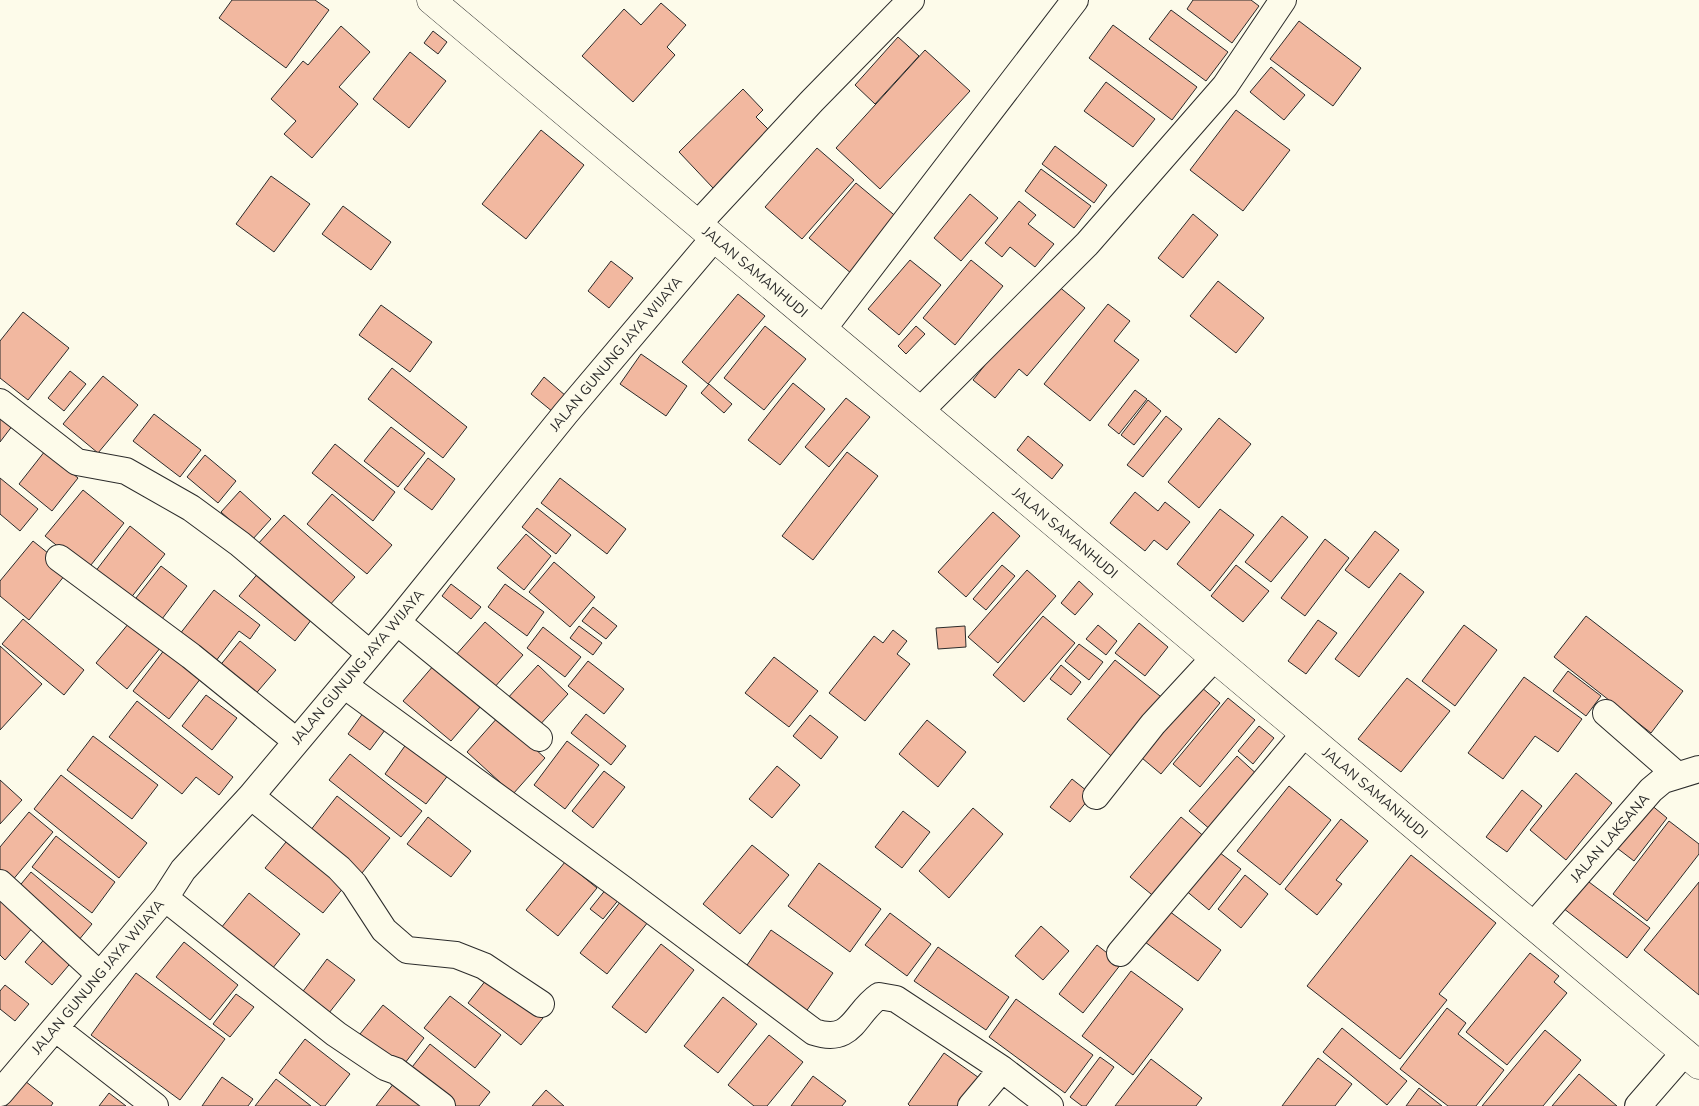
<svg xmlns="http://www.w3.org/2000/svg" width="1699" height="1106" font-family="'Nunito Sans',sans-serif">
	<style>
		.building { fill: #f2b8a0; stroke: #2b2b2b }
		.lines { fill: none; stroke-linecap: round; stroke-linejoin: round }
		.street-casing { stroke: #2b2b2b; stroke-width: 28 }
		.secondary-casing { stroke: #2b2b2b; stroke-width: 29 }
		.street { stroke: #fdfbea; stroke-width: 26 }
		.secondary { stroke: #fdfbea; stroke-width: 28 }
		.labels { text-anchor: middle; dominant-baseline: central; stroke-width: 4; stroke-linejoin: round; paint-order: stroke }
		.street-label { font-size: 14px; fill: #2b2b2b; stroke: #fdfbea }
	</style>
	<rect width="100%" height="100%" fill="#fdfbea"/>
	<path class="building" d="M232 0H315L329 10 286 68 219 18Z
		M1193 0H1251L1259 6 1232 43 1187 9Z
		M661 3 686 25 667 47 675 55 633 102 582 56 624 9 641 25Z
		M1171 10 1228 52 1206 81 1149 39Z
		M1299 21 1361 68 1333 106 1270 59Z
		M1113 25 1197 87 1172 120 1089 58Z
		M341 26 370 52 339 87 358 104 312 158 284 134 296 121 271 99 303 61 308 65Z
		M433 31 447 42 438 54 424 43Z
		M898 37 919 56 875 104 855 85Z
		M925 50 970 91 880 189 836 148Z
		M410 52 446 81 409 128 373 99Z
		M1271 67 1305 95 1284 120 1250 92Z
		M1106 82 1155 119 1133 147 1084 111Z
		M743 89 763 110 756 117 770 131 713 188 679 152Z
		M1236 110 1290 150 1243 211 1190 170Z
		M541 130 584 165 526 239 482 204Z
		M1055 146 1107 185 1094 203 1042 164Z
		M817 148 854 180 802 239 765 207Z
		M1041 169 1091 206 1074 228 1025 191Z
		M271 176 310 204 274 252 236 224Z
		M856 183 899 219 852 274 809 238Z
		M970 194 998 218 961 261 934 238Z
		M1019 201 1036 215 1028 224 1054 244 1035 267 1010 247 1002 257 985 243Z
		M343 206 391 242 371 270 322 234Z
		M1193 214 1218 235 1183 278 1158 258Z
		M910 260 941 285 899 335 868 309Z
		M971 260 1003 286 955 345 923 318Z
		M611 261 633 278 609 308 588 291Z
		M1052 281 1085 308 1027 376 1019 369 995 398 973 380Z
		M1218 281 1264 318 1236 353 1190 316Z
		M738 294 765 316 708 384 682 362Z
		M1108 304 1130 321 1114 341 1139 360 1090 421 1044 384Z
		M381 305 432 342 410 372 359 335Z
		M23 312 69 348 28 400 0 378V341Z
		M765 326 806 359 764 410 724 378Z
		M916 326 925 334 906 354 898 346Z
		M641 354 687 386 666 416 620 384Z
		M392 368 467 427 443 458 368 399Z
		M70 371 86 384 64 411 48 398Z
		M103 376 138 405 98 453 63 424Z
		M544 377 566 396 553 412 531 394Z
		M793 383 825 409 780 465 748 440Z
		M709 384 732 404 724 413 701 393Z
		M1135 390 1147 399 1119 434 1108 425Z
		M846 398 870 417 829 467 805 447Z
		M1148 400 1161 411 1134 445 1121 435Z
		M154 414 201 450 180 477 133 441Z
		M0 415 13 425 0 442Z
		M1166 416 1182 429 1143 477 1127 465Z
		M1219 418 1251 444 1199 508 1168 482Z
		M391 427 425 453 398 487 364 461Z
		M1028 436 1063 465 1052 479 1017 450Z
		M335 444 395 492 373 521 312 473Z
		M45 451 78 478 52 511 19 484Z
		M847 452 878 476 813 560 782 536Z
		M205 455 236 481 218 503 187 477Z
		M428 458 455 479 432 510 404 489Z
		M0 478 38 509 20 531 0 514Z
		M560 478 626 529 607 554 541 503Z
		M83 490 124 523 87 570 45 536Z
		M240 491 271 519 252 540 221 512Z
		M1135 492 1158 511 1165 502 1190 522 1167 550 1154 540 1145 551 1110 523Z
		M332 494 392 545 367 574 307 524Z
		M537 508 571 535 556 554 522 527Z
		M1220 509 1254 535 1210 591 1177 564Z
		M993 512 1020 536 966 597 938 572Z
		M284 515 355 577 328 607 258 544Z
		M1282 516 1308 537 1271 582 1245 562Z
		M130 526 165 554 130 599 95 572Z
		M1375 531 1399 550 1369 588 1345 570Z
		M526 534 551 556 524 590 497 568Z
		M1325 539 1349 558 1305 616 1281 598Z
		M33 541 69 570 29 620 0 596V581Z
		M554 562 595 597 570 627 529 592Z
		M1002 565 1015 576 986 610 973 599Z
		M1236 565 1269 591 1243 622 1211 596Z
		M161 566 187 586 162 619 136 598Z
		M1027 570 1056 596 998 663 968 637Z
		M260 571 315 615 295 641 239 596Z
		M1400 573 1424 592 1359 677 1335 659Z
		M1079 581 1093 594 1075 615 1061 603Z
		M451 584 481 607 471 619 442 596Z
		M505 584 544 612 527 636 488 607Z
		M214 590 260 625 250 639 239 631 212 666 176 639Z
		M593 607 617 626 606 639 582 621Z
		M1043 616 1075 643 1024 702 993 675Z
		M1586 616 1683 691 1651 733 1554 657Z
		M134 617 165 642 127 689 96 663Z
		M23 619 84 670 64 695 2 644Z
		M1318 620 1337 633 1306 674 1288 661Z
		M485 622 523 655 493 689 455 656Z
		M1139 623 1168 647 1145 676 1115 653Z
		M1098 625 1117 641 1106 655 1086 639Z
		M1464 625 1497 650 1455 706 1422 681Z
		M579 626 602 643 593 655 570 638Z
		M965 626 966 647 938 649 936 628Z
		M543 627 581 657 565 677 527 648Z
		M893 630 907 641 897 654 910 664 865 721 829 693 874 636 883 643Z
		M240 641 276 670 253 697 218 668Z
		M1079 644 1103 662 1089 680 1065 661Z
		M168 645 205 673 169 719 133 691Z
		M0 646 42 684 0 730Z
		M774 657 818 691 789 727 745 693Z
		M1115 660 1165 700 1116 760 1067 719Z
		M588 661 624 689 604 714 568 686Z
		M434 665 481 706 451 741 403 701Z
		M538 665 568 694 537 728 506 700Z
		M1061 665 1081 682 1071 695 1050 679Z
		M1568 671 1601 696 1586 716 1553 691Z
		M1524 677 1582 719 1558 752 1535 736 1503 779 1468 753Z
		M1407 678 1450 711 1401 772 1358 739Z
		M1195 682 1220 703 1161 774 1136 753Z
		M206 695 237 718 212 750 182 726Z
		M1228 698 1255 720 1200 787 1173 764Z
		M137 701 233 777 219 795 196 777 182 794 109 737Z
		M366 709 388 726 370 750 348 734Z
		M586 714 626 746 611 765 571 733Z
		M810 715 838 737 821 759 793 736Z
		M499 716 545 758 513 794 467 752Z
		M927 720 966 752 938 787 899 754Z
		M1259 726 1274 738 1253 764 1238 751Z
		M93 736 158 785 132 819 67 770Z
		M567 741 599 765 565 809 534 785Z
		M407 743 449 774 426 804 385 774Z
		M350 754 422 811 401 837 329 780Z
		M1237 756 1260 777 1212 831 1189 811Z
		M777 766 800 785 772 818 749 799Z
		M604 771 625 787 593 828 572 811Z
		M1576 773 1612 803 1566 860 1530 830Z
		M61 775 147 843 119 878 34 809Z
		M1072 779 1092 795 1070 822 1050 807Z
		M0 780 22 800 0 824Z
		M1289 786 1331 820 1280 885 1237 851Z
		M1522 790 1542 806 1507 852 1486 837Z
		M337 796 390 838 362 873 310 831Z
		M1650 804 1667 818 1634 861 1617 848Z
		M973 808 1003 834 949 898 919 871Z
		M903 811 930 832 902 868 875 847Z
		M29 812 53 832 11 882 0 872V847Z
		M428 817 471 851 451 877 407 844Z
		M1181 817 1206 838 1156 898 1130 877Z
		M1341 819 1368 841 1336 880 1342 884 1317 915 1285 889Z
		M1669 821 1699 844V854L1647 921 1613 894Z
		M56 836 115 882 92 913 32 867Z
		M286 842 344 887 323 913 265 868Z
		M752 845 789 875 740 934 703 904Z
		M1215 849 1241 869 1209 910 1184 889Z
		M1411 855 1496 923 1439 994 1447 1000 1400 1059 1307 986Z
		M565 862 597 888 558 936 526 910Z
		M819 863 881 909 850 952 788 906Z
		M31 872 92 924 78 941 17 889Z
		M1245 875 1268 894 1241 928 1218 909Z
		M1585 879 1650 928 1627 958 1563 908Z
		M1699 882V995L1644 950Z
		M607 888 620 898 603 919 590 909Z
		M249 893 300 934 272 969 221 928Z
		M0 896 34 926 5 960 0 955Z
		M621 901 648 922 607 974 580 953Z
		M1169 911 1221 950 1198 981 1145 942Z
		M890 913 931 944 907 976 865 945Z
		M1041 926 1069 951 1043 980 1015 956Z
		M771 930 833 973 805 1013 743 971Z
		M47 936 74 959 52 985 25 962Z
		M184 942 238 985 210 1020 156 977Z
		M661 944 694 970 646 1033 612 1007Z
		M1097 945 1121 964 1083 1013 1059 994Z
		M938 947 1009 997 986 1030 914 981Z
		M1530 953 1559 976 1554 982 1567 993 1507 1065 1466 1032Z
		M327 959 355 980 325 1018 298 998Z
		M1131 971 1183 1009 1133 1075 1082 1036Z
		M136 973 225 1039 180 1100 91 1035Z
		M490 975 543 1018 521 1045 468 1003Z
		M5 985 29 1004 15 1021 0 1009V991Z
		M236 994 254 1007 230 1037 213 1024Z
		M450 996 501 1035 475 1068 424 1028Z
		M723 997 757 1024 718 1073 684 1046Z
		M1016 999 1093 1055 1065 1093 989 1037Z
		M383 1005 424 1038 402 1067 360 1034Z
		M1447 1008 1466 1023 1458 1034 1504 1070 1476 1106H1448L1400 1069Z
		M1342 1028 1407 1081 1387 1105 1323 1052Z
		M1545 1030 1581 1060 1543 1106H1482Z
		M769 1035 803 1062 767 1106H754L728 1085Z
		M305 1039 350 1074 325 1106H321L279 1073Z
		M430 1044 490 1092 479 1106H452L409 1071Z
		M944 1053 982 1080 964 1106H910L908 1104Z
		M1100 1057 1114 1067 1086 1106H1082L1070 1097Z
		M1318 1058 1352 1084 1335 1106H1282Z
		M1151 1059 1202 1098 1196 1106H1115Z
		M1579 1074 1617 1106H1552Z
		M813 1076 846 1101 842 1106H791Z
		M222 1077 253 1099 248 1106H202Z
		M398 1078 430 1106H376Z
		M276 1079 311 1106H255Z
		M25 1081 53 1103 51 1106H6Z
		M1419 1088 1442 1106H1406Z
		M546 1090 564 1106H532Z
		M109 1093 126 1106H99Z"/>
	<g class="lines">
		<defs>
			<path id="street" d="M698 224 812 101 911 0
				M823 329 1075 0
				M0 402 77 462 126 471 191 508 240 544 369 653
				M920 411 1087 244 1225 86 1283 0
				M59 558 191 656 296 741
				M397 622 539 738
				M344 685 623 889 814 1032C853 1045 854 1013 879 996L896 999 1002 1069 1050 1106
				M1606 713 1677 775
				M251 796 339 868 354 884 384 930 407 950 456 955 484 966 541 1004
				M1096 796 1153 724 1214 658
				M0 883 100 975
				M165 898 336 1034 385 1067 396 1071 442 1106
				M1533 926 1651 790 1663 780 1699 769
				M1120 953 1304 734
				M55 1028 155 1106
				M0 1093 165 898 183 870 251 796 397 622 566 413 714 238
				M971 1106 1002 1069
				M1638 1106 1684 1053"/>
			<path id="secondary" d="M431 0 1699 1065"/>
		</defs>
		<use href="#street" class="street-casing"/>
		<use href="#secondary" class="secondary-casing"/>
		<use href="#street" class="street"/>
		<use href="#secondary" class="secondary"/>
	</g>
	<g class="labels">
		<g class="street-label">
			<text transform="translate(755 272) rotate(40)">JALAN SAMANHUDI</text>
			<text transform="translate(616 354) rotate(-50)">JALAN GUNUNG JAYA WIJAYA</text>
			<text transform="translate(1065 533) rotate(40)">JALAN SAMANHUDI</text>
			<text transform="translate(358 667) rotate(-50)">JALAN GUNUNG JAYA WIJAYA</text>
			<text transform="translate(1375 793) rotate(40)">JALAN SAMANHUDI</text>
			<text transform="translate(1610 838) rotate(-49)">JALAN LAKSANA</text>
			<text transform="translate(98 977) rotate(-50)">JALAN GUNUNG JAYA WIJAYA</text>
		</g>
	</g>
</svg>
